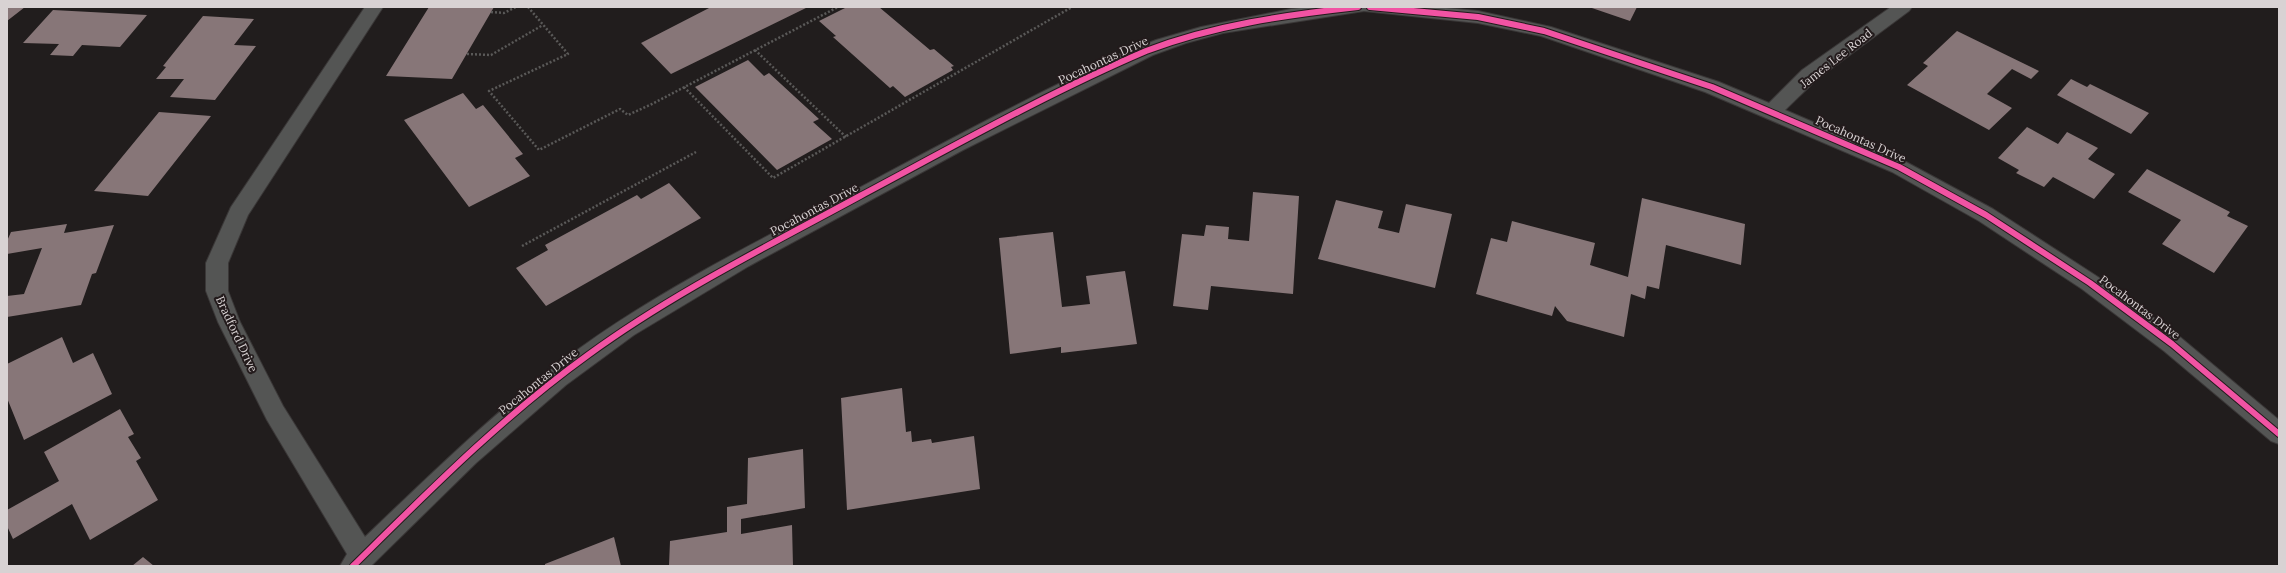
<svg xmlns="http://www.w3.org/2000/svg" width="2286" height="573" font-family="Lora,serif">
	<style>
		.building { fill: #877678 }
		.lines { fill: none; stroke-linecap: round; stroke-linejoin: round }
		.street-casing { stroke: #3a3737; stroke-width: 2 }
		.path { stroke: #5a5958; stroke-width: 2.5; stroke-dasharray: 2 2; stroke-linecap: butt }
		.street { fill: #545554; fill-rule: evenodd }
		.cycleway-casing { stroke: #231b1c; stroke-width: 8 }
		.cycleway { stroke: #f153a3; stroke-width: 6 }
		.labels { text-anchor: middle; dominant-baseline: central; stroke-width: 4; stroke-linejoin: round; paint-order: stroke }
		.street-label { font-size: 12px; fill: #d8d2d3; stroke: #231b1c }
	</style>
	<rect width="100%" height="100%" fill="#211d1d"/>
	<path class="building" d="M7 7H25L7 21Z
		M429 7H494L452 79 386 76Z
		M711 7H808L671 74 641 43Z
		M847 7H879L930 50 934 49 954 66 951 67 953 70 905 97 893 86 890 88 833 37 836 36 819 21Z
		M1589 7H1637L1630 21Z
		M53 10 147 15 120 47 82 45 73 56 50 55 59 44 23 43Z
		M203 16 254 19 234 45 256 46 215 100 170 97 184 79H156L166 67 163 66Z
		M1957 31 2039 71 2031 79 2012 69 1987 94 2012 108 1989 130 1907 85 1928 66 1923 63Z
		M748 60 764 76 769 73 819 119 813 122 832 139 777 170 695 87Z
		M2071 79 2087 87 2090 84 2149 113 2131 134 2057 95Z
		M463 93 476 109 483 105 523 154 515 158 530 176 469 207 404 120Z
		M159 112 211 116 148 196 94 191Z
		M2027 127 2058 144 2067 132 2098 148 2088 159 2115 174 2094 199 2053 177 2044 187 2016 173 2019 170 1998 158Z
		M2147 169 2230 212 2227 216 2248 226 2214 273 2162 244 2181 220 2128 192Z
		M669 183 701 218 546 306 516 268 548 250 545 245 637 195 641 199Z
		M1253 192 1299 196 1293 294 1211 286 1208 310 1173 306 1182 234 1204 236 1206 225 1229 227 1228 239 1249 241Z
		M1642 198 1745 224 1741 265 1666 245 1659 289 1647 286 1645 299 1631 294 1624 337 1567 321 1555 306 1552 316 1476 294 1491 238 1507 242 1512 221 1595 243 1590 265 1628 277Z
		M1336 200 1383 211 1378 228 1399 233 1406 204 1452 214 1435 288 1318 259Z
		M67 224 64 233 114 225 96 273 92 274 81 305 7 317V296L24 294 42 248 7 254V241L11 232Z
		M1053 232 1062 307 1090 304 1086 276 1125 271 1137 344 1061 353V347L1010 354 999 238Z
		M62 337 73 363 93 353 112 394 24 440 7 398V364Z
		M902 388 906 432 911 431 912 442 931 439 932 443 974 436 980 489 847 510 841 398Z
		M120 409 134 434 128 437 141 458 136 461 158 500 90 540 72 504 13 539 7 526V510L59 481 44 452Z
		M803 449 805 508 741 519V534L792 525 793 566H669L670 541 727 532V507L747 504 748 458Z
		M614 537 621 566H545V564Z
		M143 557 154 566H132Z"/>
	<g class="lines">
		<defs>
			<path id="street" d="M365 7H383L248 215 228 263V291L240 322 283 406 365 537C434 471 502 404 580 348 662 289 754 243 844 196 936 147 1028 97 1123 53L1156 40 1201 27 1291 9 1309 7H1435L1478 11 1551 27 1719 82 1769 103 1802 70 1891 7H1912L1909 11 1816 80 1785 110 1906 162 1993 209 2098 277 2180 337 2279 420V444L2271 441 2164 351 2082 289 1979 221 1892 172 1705 92 1541 36 1478 23 1364 11 1223 33 1186 43 1153 55 963 150 749 266 634 335 566 385 476 463 372 565 340 566 347 554 267 420 218 322 206 291V263L231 207Z"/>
		</defs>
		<use href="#street" class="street-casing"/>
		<path class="path" d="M528 7 568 54 489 91 539 150 620 109 628 115 652 104 838 7
			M491 12 504 13 516 7
			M755 50 846 137
			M467 54 491 55 543 25
			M684 87 773 178 1072 7
			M522 246 696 152"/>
		<use href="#street" class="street"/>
		<defs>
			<path id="cycleway" d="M1370 7 1478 17 1544 31 1712 87 1899 167 1986 215 2090 283 2172 344 2279 434
				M353 566C428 492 502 417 588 355 673 293 768 246 860 196 954 146 1048 93 1146 51 1214 25 1286 15 1358 7"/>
		</defs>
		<use href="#cycleway" class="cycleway-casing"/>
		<use href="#cycleway" class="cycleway"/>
	</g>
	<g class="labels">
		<g class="street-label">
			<text transform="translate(1836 58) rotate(-38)">James Lee Road</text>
			<text transform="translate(1103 60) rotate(-25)">Pocahontas Drive</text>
			<text transform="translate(1861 139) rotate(24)">Pocahontas Drive</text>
			<text transform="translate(814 209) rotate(-28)">Pocahontas Drive</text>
			<text transform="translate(2140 307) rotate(37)">Pocahontas Drive</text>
			<text transform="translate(237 334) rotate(65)">Bradford Drive</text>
			<text transform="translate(538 381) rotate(-39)">Pocahontas Drive</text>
		</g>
	</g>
	<rect width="2286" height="573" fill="none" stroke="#d8d2d3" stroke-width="16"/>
</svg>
